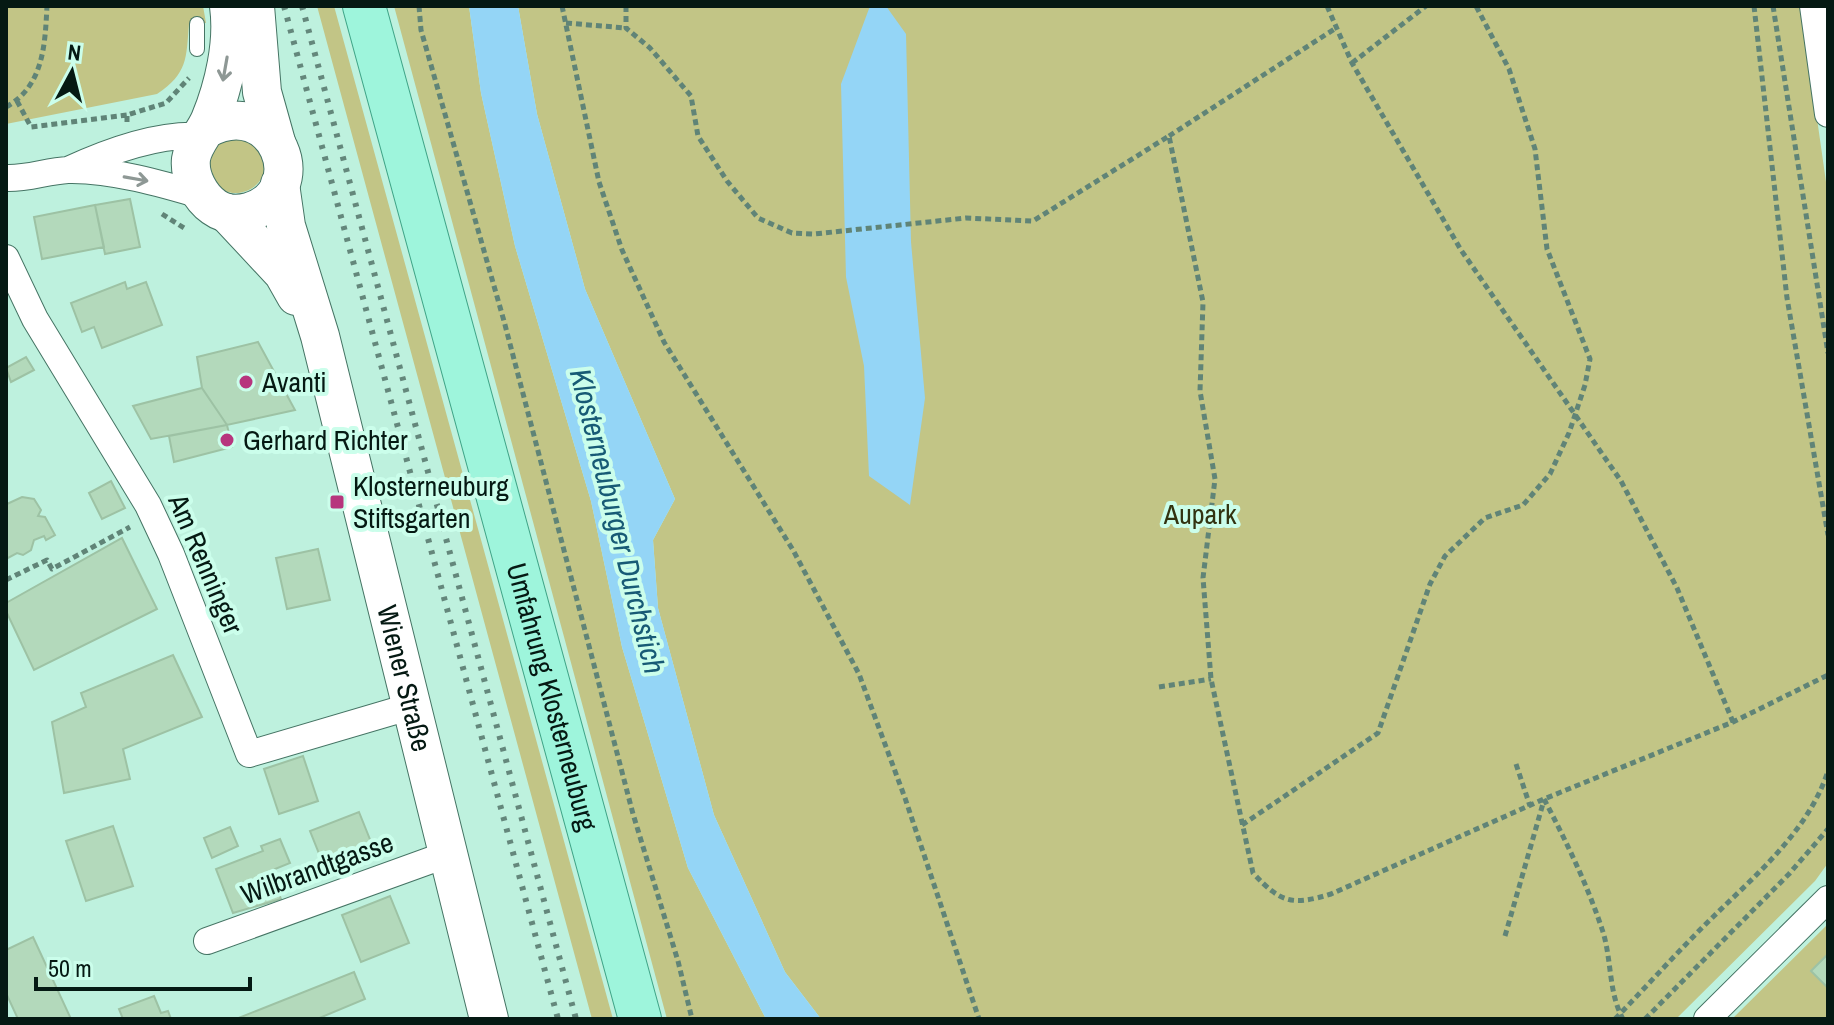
<svg xmlns="http://www.w3.org/2000/svg" width="1834" height="1025" font-family="'Archivo Narrow',sans-serif">
	<style>
		.green { fill: #c2c586 }
		.water { fill: #94d5f6 }
		.building { fill: #b3d9bb; stroke: #9dc2a4; stroke-width: 2 }
		.lines { fill: none; stroke-linecap: round; stroke-linejoin: round }
		.lane-casing { stroke: #457464; stroke-width: 16 }
		.street-casing { stroke: #457464; stroke-width: 28 }
		.secondary-casing { stroke: #457464; stroke-width: 40 }
		.primary-casing { stroke: #3fa487; stroke-width: 44 }
		.path { stroke: #608477; stroke-width: 5; stroke-dasharray: 6 4; stroke-linecap: butt }
		.lane { stroke: #fff; stroke-width: 14 }
		.street { stroke: #fff; stroke-width: 26 }
		.secondary { stroke: #fff; stroke-width: 38 }
		.primary { stroke: #9ef5dc; stroke-width: 42 }
		.rail { stroke: #64877b; stroke-width: 6; stroke-dasharray: 4 8; stroke-linecap: butt }
		.oneway { stroke: #8e9895 }
		.poi-dot { fill: #b7357d; stroke: #cbfeeb; stroke-width: 3 }
		.labels { text-anchor: middle; dominant-baseline: central; stroke-width: 8; stroke-linejoin: round; paint-order: stroke }
		.poi-label { font-size: 28px; fill: #051913; stroke: #cbfeeb; text-anchor: start }
		.park-label { font-size: 28px; fill: #323311; stroke: #cbfeeb }
		.street-label { font-size: 28px; fill: #051913; stroke: #cbfeeb }
		.water-label { font-size: 30px; font-style: italic; fill: #175a75; stroke: #cbfeeb }
	</style>
	<rect width="100%" height="100%" fill="#bef1de"/>
	<path class="green" d="M6 6H203L206 23 189 24C186 59 188 73 157 94L6 124Z
		M317 6H334L613 1019H592Z
		M394 6H469L481 93 515 246 591 501 622 647 688 868 766 1019H667Z
		M518 6H1801L1828 196V863L1815 881 1676 1019H821L785 972 714 815 658 608 653 540 675 499 585 289 537 114Z
		M242 137C246 140 256 144 259 148 280 177 243 207 215 186L207 160 215 144Z
		M1828 924V1019H1732Z"/>
	<path class="water" d="M469 6H518L537 114 585 289 675 499 653 540 658 608 714 815 785 972 821 1019H766L688 868 622 647 591 501 515 246 481 93Z
		M870 6H886L906 34 911 242 925 398 910 505 869 476 864 366 846 277 841 84Z"/>
	<path class="building" d="M130 199 140 247 105 254 95 205Z
		M95 205 104 247 42 259 34 217Z
		M125 282 127 289 146 282 162 325 102 348 94 327 82 332 71 303Z
		M258 342 295 410 227 425 202 388 197 357Z
		M26 357 34 370 11 382 6 368Z
		M202 388 227 425 151 439 133 406Z
		M227 425 232 447 174 462 169 436Z
		M111 481 125 508 102 519 89 493Z
		M22 497 34 499 41 510 38 516 45 517 55 535 46 540 44 536 34 540 31 550 23 555 17 553 6 559 7 504Z
		M122 538 157 609 34 670 6 611V603Z
		M318 549 330 600 287 609 276 558Z
		M173 655 202 717 123 749 130 779 64 793 52 722 86 707 81 693Z
		M303 756 318 801 279 814 264 769Z
		M359 812 377 857 328 876 310 831Z
		M113 826 133 886 86 901 66 841Z
		M230 827 238 846 212 858 204 838Z
		M280 839 290 863 270 871 281 899 233 913 216 869 263 851 261 846Z
		M390 896 409 943 361 962 342 915Z
		M33 937 71 1019H18L6 993V950Z
		M1828 954V988L1811 971Z
		M354 972 365 999 317 1019H236Z
		M154 996 161 1013 168 1011 171 1019H123L119 1009Z"/>
	<g class="lines">
		<defs>
			<path id="lane" d="M197 24V49"/>
			<path id="street" d="M1813 6 1828 114
				M68 170C107 152 157 133 201 136
				M6 178C27 179 47 171 68 170 111 169 163 184 203 196
				M6 258 35 319 148 505 171 554 249 754 412 706
				M207 941 448 854
				M1707 1019 1828 899"/>
			<g id="secondary">
				<path d="M255 6 262 92 276 142"/>
				<path d="M206 129C276 91 316 192 249 212 237 215 225 215 214 207 200 197 189 177 191 159 193 144 204 134 210 120 224 86 234 43 229 6"/>
				<path id="s1" d="M280 184 286 226 320 336 489 1019"/>
				<path d="M227 213 283 273 296 296"/>
			</g>
			<g id="primary">
				<path id="s2" d="M364 6 640 1019"/>
			</g>
		</defs>
		<use href="#lane" class="lane-casing"/>
		<use href="#street" class="street-casing"/>
		<use href="#secondary" class="secondary-casing"/>
		<use href="#primary" class="primary-casing"/>
		<path class="path" d="M419 6 421 30 504 321 633 814 678 961 692 1019
			M562 6 599 182 622 250 664 342 793 550 859 674 905 798 979 1019
			M626 6V28L650 48 691 96 698 136 727 181 758 218 792 233 814 234 966 218 1033 221 1169 136 1203 302 1200 391 1215 479 1203 578 1211 679 1253 873C1281 903 1292 906 1331 894L1544 799 1733 722 1828 675
			M1327 6 1352 63 1461 250 1621 481 1677 588 1733 722
			M1754 6 1787 298 1828 535
			M1773 6 1828 353
			M566 23 626 28
			M1352 63 1426 6
			M17 101 31 127 127 115
			M6 107C44 86 45 44 47 6
			M127 122V115L166 103 189 78
			M1169 136 1336 28
			M162 214 184 228
			M6 580 47 560 52 569 130 527
			M1159 687 1211 679
			M1516 764 1530 806
			M1544 799C1566 841 1587 884 1602 929 1612 958 1608 992 1623 1019
			M1242 825 1378 733 1430 584 1445 556 1485 518 1523 505 1550 474 1569 433 1585 385 1590 359 1547 249 1535 149 1509 69 1476 6
			M1505 936 1544 800
			M1615 1019C1648 985 1680 949 1714 916 1757 874 1809 830 1828 771
			M1645 1019 1789 874 1828 829"/>
		<use href="#lane" class="lane"/>
		<use href="#street" class="street"/>
		<use href="#secondary" class="secondary"/>
		<use href="#primary" class="primary"/>
		<path class="rail" d="M284 6 558 1019
			M302 6 576 1019"/>
	</g>
	<defs><path id="oneway-shaft" d="M-6 0H5M1.5-3L5.5 0L1.5 3" fill="none" stroke-width="1.6" stroke-linecap="round" stroke-linejoin="round" transform="scale(2)"/></defs>
	<g class="oneway">
		<use href="#oneway-shaft" transform="translate(225 69) rotate(100)"/>
		<use href="#oneway-shaft" transform="translate(136 179) rotate(10)"/>
	</g>
	<g class="poi-dot">
		<circle cx="246" cy="382" r="8"/>
		<circle cx="227" cy="440" r="8"/>
		<rect x="329" y="494" width="16" height="16" rx="4"/>
	</g>
	<g class="labels">
		<g class="poi-label">
			<text x="262" y="382">Avanti</text>
			<text x="243" y="440">Gerhard Richter</text>
			<text x="353" y="486">Klosterneuburg<tspan x="353" dy="32">Stiftsgarten</tspan></text>
		</g>
		<g class="park-label">
			<text x="1200" y="514">Aupark</text>
		</g>
		<g class="street-label">
			<text transform="translate(206 564) rotate(67)">Am Renninger</text>
			<text stroke="none"><textPath href="#s1" startOffset="510">Wiener Straße</textPath></text>
			<text stroke="none"><textPath href="#s2" startOffset="716">Umfahrung Klosterneuburg</textPath></text>
			<text transform="translate(317 868) rotate(-20)">Wilbrandtgasse</text>
		</g>
		<g class="water-label">
			<text transform="translate(618 521) rotate(76)">Klosterneuburger Durchstich</text>
		</g>
	</g>
	<rect width="1834" height="1025" fill="none" stroke="#051913" stroke-width="16"/>
	<g transform="translate(72 72) rotate(7)" stroke="#cbfeeb" stroke-width="6" paint-order="stroke">
	<path d="M0-6L14 30L0 20L-14 30Z" fill="#051913"/>
	<text y="-12" font-size="22" font-weight="bold" text-anchor="middle" fill="#051913">N</text>
	</g>
	<path d="M36 977v12h214v-12" fill="none" stroke="#051913" stroke-width="4"/>
	<text x="48" y="977" font-size="24" fill="#051913" stroke="#cbfeeb" stroke-width="6" paint-order="stroke">50 m</text>
</svg>
